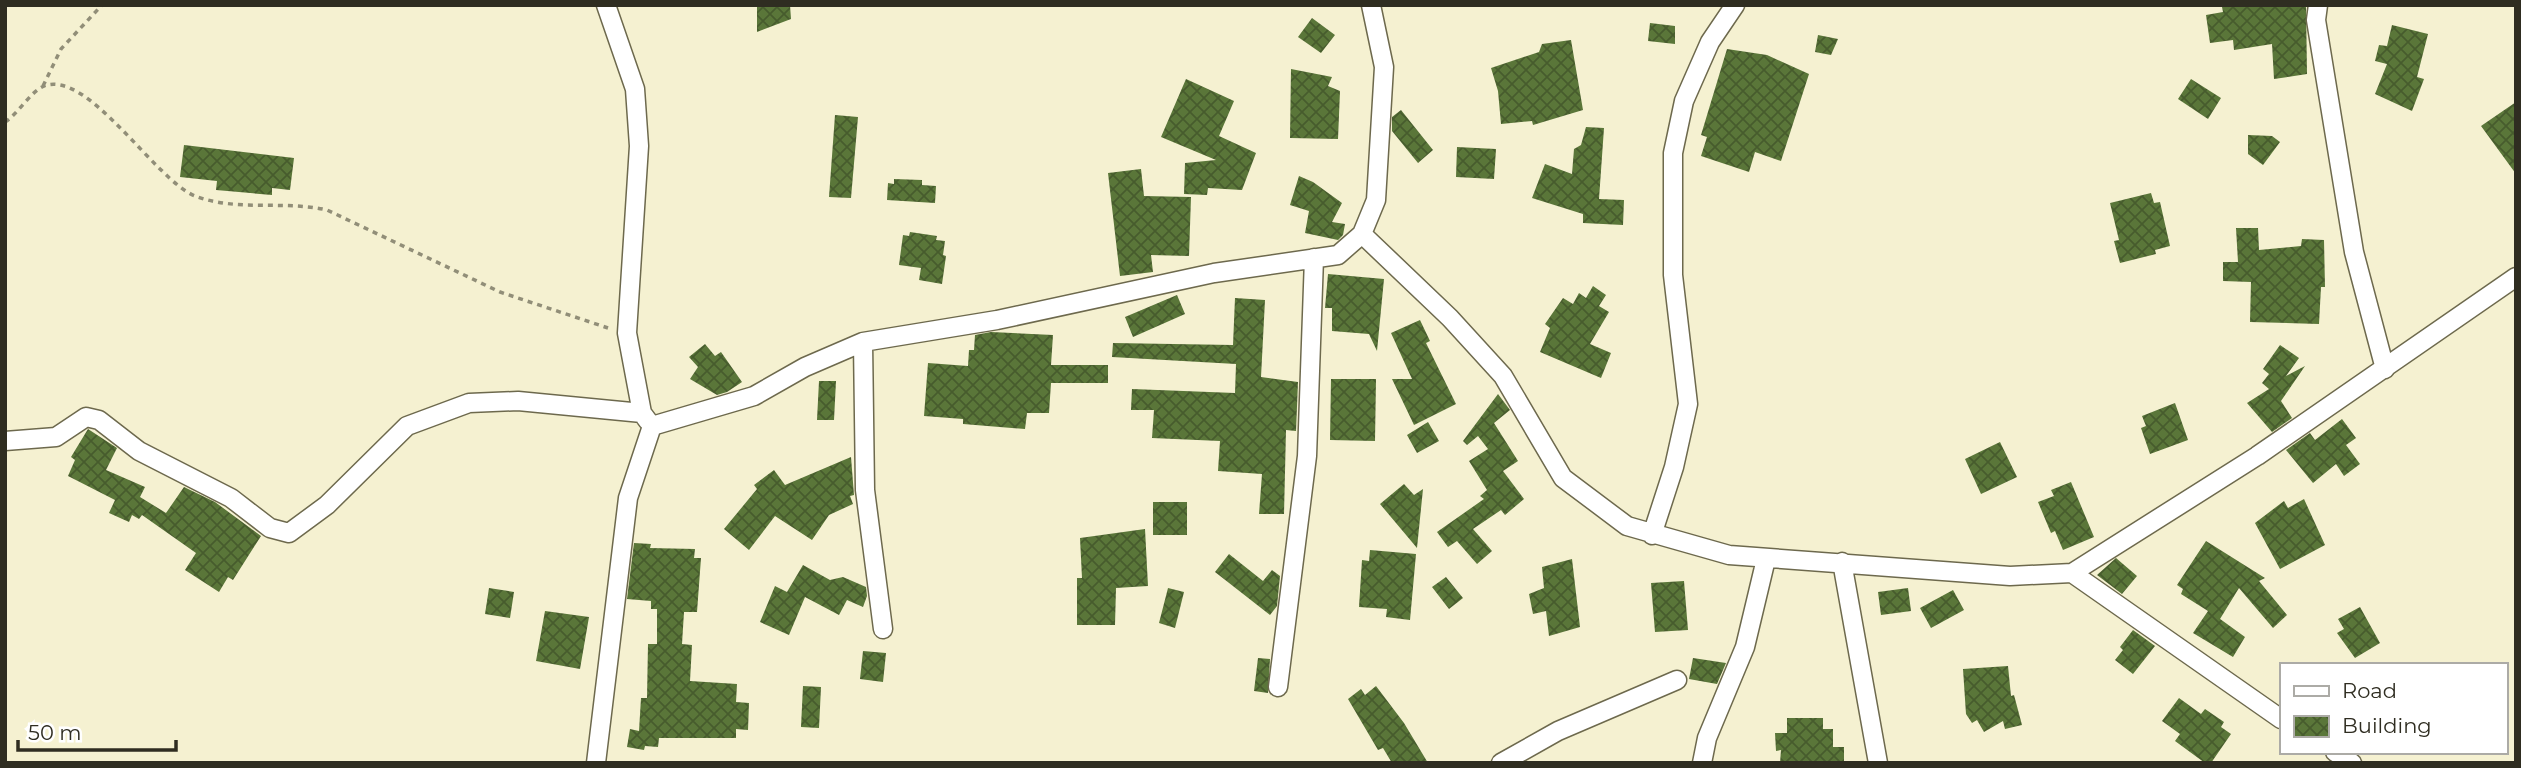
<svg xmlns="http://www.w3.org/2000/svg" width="2521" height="768" font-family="Montserrat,sans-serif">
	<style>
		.building { fill: url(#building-cross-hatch) }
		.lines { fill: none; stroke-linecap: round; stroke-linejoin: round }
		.street-casing { stroke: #6d694d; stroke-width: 21 }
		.path { stroke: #918e78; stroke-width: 3.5; stroke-dasharray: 5 5; stroke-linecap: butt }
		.street { stroke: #fff; stroke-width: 18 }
	</style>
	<defs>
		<pattern id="building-cross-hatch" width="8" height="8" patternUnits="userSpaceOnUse" patternTransform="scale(1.75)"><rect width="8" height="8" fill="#5a7639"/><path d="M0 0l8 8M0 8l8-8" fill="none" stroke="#475c2d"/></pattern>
	</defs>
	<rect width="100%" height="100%" fill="#f5f1d1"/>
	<path class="building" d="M757 5H790L791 19 757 32Z
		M2236 5H2306L2307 74 2274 79 2272 44 2234 50 2233 40 2210 43 2206 15 2223 12 2222 7Z
		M1312 18 1335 35 1321 53 1298 37Z
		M1650 23 1675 26V44L1648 41Z
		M2392 25 2428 34 2417 77 2424 79 2412 111 2375 94 2387 64 2375 61 2379 45 2387 46Z
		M1818 35 1838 39 1831 55 1815 52Z
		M1571 40 1583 110 1533 125 1532 121 1501 124 1498 91 1491 68 1539 52 1542 44Z
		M1727 49 1767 55 1809 74 1781 161 1755 152 1749 172 1701 156 1707 137 1701 135Z
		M1291 69 1332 77 1328 86 1340 91 1338 139 1290 138Z
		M1186 79 1234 101 1219 136 1256 153 1242 190 1208 188 1207 195 1184 194 1185 163 1216 160 1161 137Z
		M2191 79 2221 98 2208 119 2178 99Z
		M2516 102V174L2481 126Z
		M1401 110 1433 150 1418 163 1392 131V117Z
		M835 115 858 117 851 198 829 197Z
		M1586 127 1604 128 1599 199 1624 200 1623 225 1583 223V214L1532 198 1545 164 1572 174 1574 149 1581 145Z
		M2248 135 2272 136 2280 142 2263 165 2248 154Z
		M184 145 294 158 290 190 272 188V195L216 190 217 181 180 177Z
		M1457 147 1496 149 1494 179 1456 177Z
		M1141 169 1144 196 1191 197 1189 256 1151 255 1153 272 1120 276 1108 173Z
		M1299 176 1313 182 1342 203 1332 222 1345 224 1343 235 1338 240 1305 233 1309 211 1290 205Z
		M894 179 922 180V185L936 186 935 203 887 200 888 183 894 184Z
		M2151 193 2154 203 2160 202 2170 246 2155 250 2156 254 2120 263 2114 241 2119 240 2110 203Z
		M2236 228H2258L2259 250 2301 246 2302 239 2324 240 2325 287H2321L2319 324 2250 322 2251 282 2223 281V262H2238Z
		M910 232 937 236 936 240 945 241 943 255 946 256 942 284 919 280 921 268 899 265 903 235 909 236Z
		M1328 274 1384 279 1377 351 1369 334 1332 331V308H1325Z
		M1593 286 1606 295 1599 306 1609 312 1590 344 1611 353 1601 378 1540 352 1550 328 1545 324 1563 298 1573 304 1579 293 1586 298Z
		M1177 295 1185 314 1133 337 1125 317Z
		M1235 298 1265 300 1261 377 1298 382 1296 431 1286 430 1284 514H1259L1262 474 1218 471 1220 441 1152 438 1154 410H1131L1132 389 1235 393 1236 364 1112 357 1113 343 1233 345Z
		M1420 320 1430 341 1426 343 1456 404 1414 425 1392 379H1412L1391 333Z
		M991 332 1053 335 1051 365H1108V383H1051L1049 413H1027L1025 429 963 424V419L924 416 928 363 968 366 969 350H974L975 335Z
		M705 344 715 356 721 352 742 382 727 392 717 395 690 379 698 367 689 357Z
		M2280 345 2299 358 2286 376 2305 366 2281 401 2292 418 2272 432 2247 403 2269 389 2262 383 2269 374 2263 369Z
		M1331 379H1376L1375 441 1330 440Z
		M819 381H836L834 420H817Z
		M1498 394 1510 410 1494 423 1518 461 1503 471 1524 499 1505 515 1501 510 1473 529 1492 551 1477 564 1457 541 1448 547 1437 532 1484 499 1480 496 1487 490 1469 461 1488 449 1478 436 1467 445 1463 441Z
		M2175 403 2188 440 2150 454 2141 428 2146 426 2142 416Z
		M2342 419 2356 438 2346 445 2360 464 2344 476 2336 464 2313 483 2286 450 2310 433 2315 440Z
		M1428 422 1439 441 1417 453 1407 435Z
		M88 429 117 448 106 470 145 487 140 497 166 513 184 487 215 502 261 536 233 580 228 577 219 592 185 570 196 553 142 515 139 519 132 515 129 522 109 513 115 500 68 476 75 460 71 457Z
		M2000 442 2017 477 1981 494 1965 459Z
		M851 457 854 495 850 496 853 504 829 515 812 540 775 516 749 550 724 529 757 489 754 485 774 470 785 485Z
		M2071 482 2094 537 2063 550 2055 531 2051 533 2038 502 2054 496 2051 490Z
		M1404 484 1414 495 1423 489 1417 548 1380 504Z
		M2304 499 2325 545 2280 569 2255 523 2284 501 2288 508Z
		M1153 502H1187V535H1153Z
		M1145 529 1148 586 1116 588 1115 625H1077V578H1082L1080 538Z
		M2206 541 2265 578 2259 581 2287 615 2273 628 2239 588 2220 619 2216 616 2245 637 2233 657 2193 633 2208 611 2181 594 2183 589 2177 585Z
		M634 543 651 544 650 548 695 549 694 558H701L697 612H684L682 644 692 645 690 681 737 684 736 702 749 703 748 730 736 729V738H659L658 747 645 746 644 750 627 747 630 729 639 731 641 698H647L648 644H657V609H651V601L627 599Z
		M1370 550 1416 554 1410 620 1386 617 1387 609 1359 607 1362 560 1369 561Z
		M1229 554 1263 581 1272 570 1280 576 1277 606 1270 615 1215 572Z
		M2116 558 2137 576 2122 594 2097 575Z
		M1572 559 1580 627 1549 636 1546 611 1533 614 1529 594 1544 588 1542 567Z
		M803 565 830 580 843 577 866 587 867 596 863 607 847 600 839 615 805 597 789 635 760 622 775 586 787 592Z
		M1446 577 1463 598 1449 609 1432 587Z
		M1684 581 1688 630 1655 632 1651 583Z
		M489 588 514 592 510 618 485 614Z
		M1168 588 1184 592 1175 628 1159 623Z
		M1908 588 1911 611 1881 615 1878 592Z
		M1953 590 1964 610 1931 628 1920 608Z
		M2360 607 2380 643 2355 658 2337 633 2344 629 2338 619Z
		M545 611 589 617 580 669 536 661Z
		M2133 630 2155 646 2133 674 2115 660 2123 650 2120 647Z
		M863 651 886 653 883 682 860 679Z
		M1258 658 1270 659 1268 693 1254 691Z
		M1693 658 1726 663 1717 684 1689 679Z
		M2008 666 2011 696 2014 695 2022 725 2005 729 2003 721 1984 732 1977 720 1972 723 1966 714 1963 669Z
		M803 686 821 687 819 728 801 727Z
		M1376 686 1404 723 1428 763H1392L1383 748 1378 750 1348 699 1361 689 1365 695Z
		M2179 698 2201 714 2205 709 2224 722 2221 727 2231 734 2211 763H2205L2175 741 2180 734 2162 721Z
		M1787 718H1823V729H1833V747H1844V763H1780L1781 750 1776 751 1775 733H1787Z"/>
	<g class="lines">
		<defs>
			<path id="street" d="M606 5 635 89 639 146 627 333 642 413 648 421
				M2318 5 2316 20 2354 252 2385 369
				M1362 234 1376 200 1384 67 1371 5
				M863 342 865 490 883 629
				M5 441 56 437 86 417 99 420 139 451 231 498 270 528 289 533 327 505 407 426 469 403 518 401 642 413
				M1652 535 1674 467 1688 404 1673 275V153L1684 101 1710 42 1735 5
				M1842 562 1878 763
				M2072 573 2281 719
				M1278 687 1307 456 1314 258
				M2335 752 2352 763
				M596 763 628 498 652 426 754 396 805 367 863 342 997 320 1214 273 1338 255 1362 234 1450 318 1503 376 1563 478 1627 526 1729 555 2010 576 2072 573 2257 456 2516 277
				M1501 763 1558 731 1677 680
				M1702 763 1707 738 1745 647 1766 559"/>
		</defs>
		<use href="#street" class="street-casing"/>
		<path class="path" d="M43 86 61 49 102 5
			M5 122C19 113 30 92 44 86 88 69 155 180 195 196 237 212 283 200 327 210L500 292 608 328"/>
		<use href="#street" class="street"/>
	</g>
	<rect width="2521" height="768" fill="none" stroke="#2f2d21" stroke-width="14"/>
	<rect x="2280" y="663" width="228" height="91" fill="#ffffff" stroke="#acaba6" stroke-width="2"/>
	<rect x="2294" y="686" width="35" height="10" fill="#ffffff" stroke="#acaba6" stroke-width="2"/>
	<text x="2342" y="698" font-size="21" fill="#2f2d21">Road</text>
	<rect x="2294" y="716" width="35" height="21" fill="url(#building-cross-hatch)" stroke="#acaba6" stroke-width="2"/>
	<text x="2342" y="733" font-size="21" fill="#2f2d21">Building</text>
	<path d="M18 740v10h158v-10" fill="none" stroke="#2f2d21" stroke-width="3.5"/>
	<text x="28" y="740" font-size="21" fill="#2f2d21" stroke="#ffffff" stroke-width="5" paint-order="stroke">50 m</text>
</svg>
